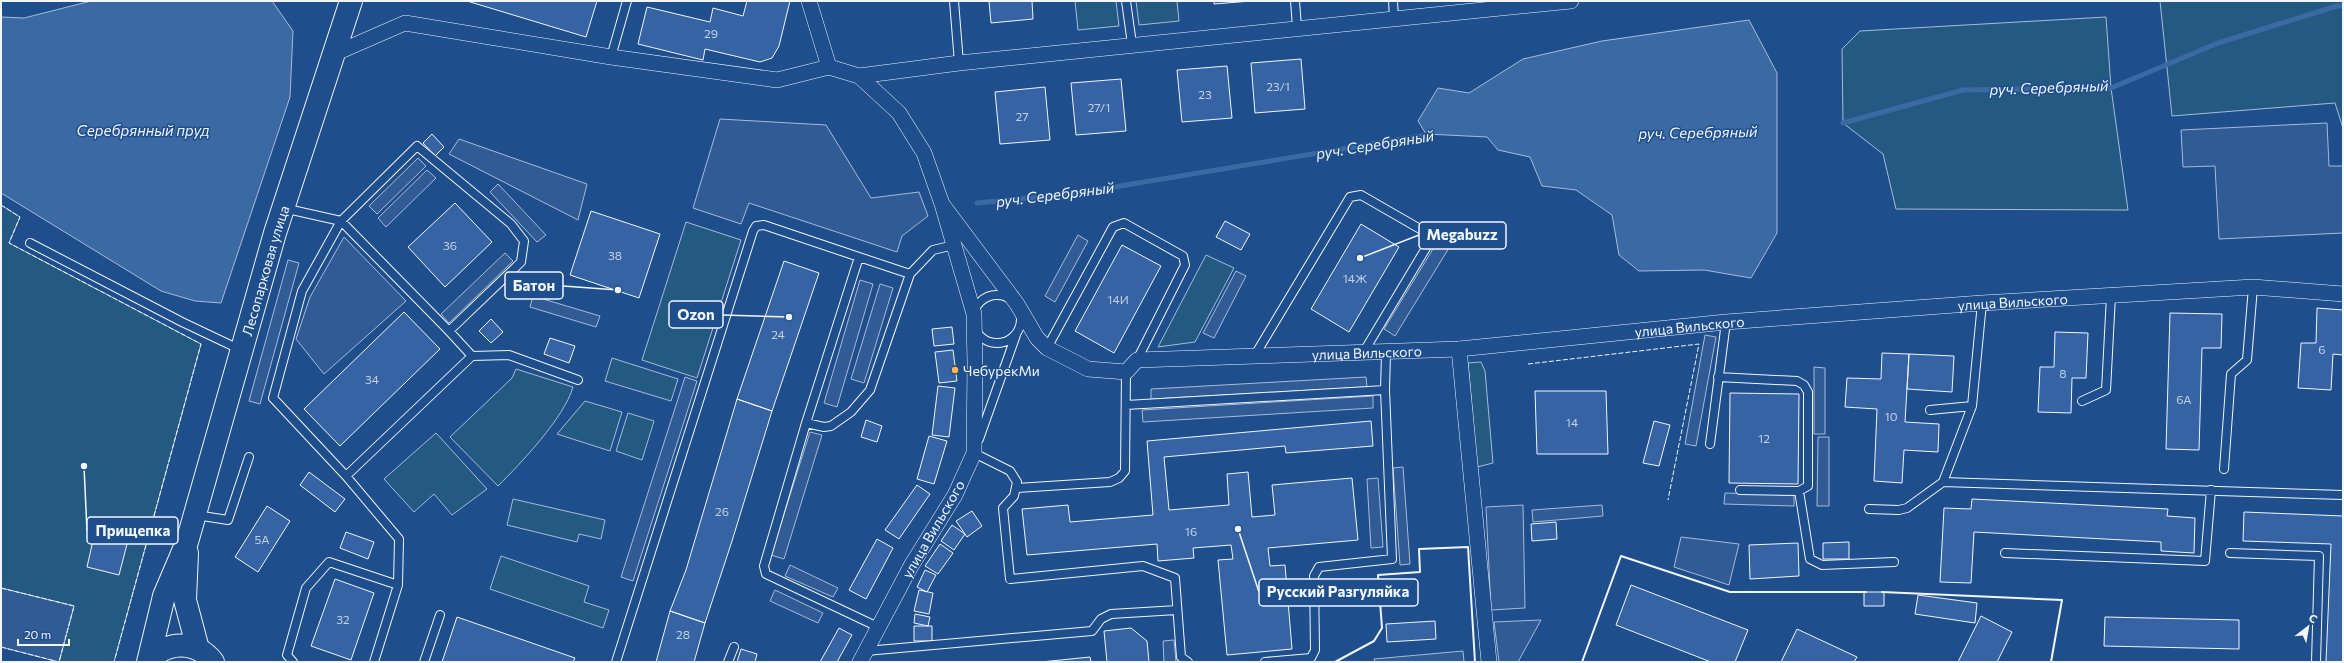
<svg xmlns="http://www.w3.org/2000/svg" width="2344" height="663" font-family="Commissioner,sans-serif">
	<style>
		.green { fill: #245a82; stroke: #a8bbd7 }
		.parking { fill: #305b95; stroke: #a8bbd7 }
		.water { fill: #3b69a3; stroke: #a8bbd7 }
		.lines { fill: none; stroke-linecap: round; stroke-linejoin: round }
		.stream { stroke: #3b69a3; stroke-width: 5 }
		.building { fill: #3563a3; stroke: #f2f6ff }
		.service-casing { stroke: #f2f6ff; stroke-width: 10 }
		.minor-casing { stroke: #f2f6ff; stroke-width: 16 }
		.secondary-casing { stroke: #f2f6ff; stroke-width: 24 }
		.service { stroke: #1f4e8c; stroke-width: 8 }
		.minor { stroke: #1f4e8c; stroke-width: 15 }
		.secondary { stroke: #1f4e8c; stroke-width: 22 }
		.fence { stroke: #f2f6ff; stroke-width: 1; stroke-dasharray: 5 2; stroke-linecap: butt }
		.wall { stroke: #f2f6ff; stroke-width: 2 }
		.poi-dot { fill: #ffb74d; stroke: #1f4e8c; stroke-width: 1.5 }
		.labels { text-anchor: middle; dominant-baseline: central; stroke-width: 3; stroke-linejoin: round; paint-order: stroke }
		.number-label { font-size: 12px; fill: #c3d1e8 }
		.street-label { font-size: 14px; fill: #f2f6ff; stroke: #1f4e8c }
		.poi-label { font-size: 14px; fill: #f2f6ff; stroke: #1f4e8c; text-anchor: start }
		.water-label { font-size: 15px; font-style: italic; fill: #f2f6ff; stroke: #1f4e8c }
		.leader { fill: none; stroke: #f2f6ff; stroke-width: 1.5 }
		.callout-dot { fill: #f2f6ff; stroke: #1f4e8c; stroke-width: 1.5 }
		.callout { fill: #1f4e8c; stroke: #f2f6ff; stroke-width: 1.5 }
		.callout-label { font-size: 15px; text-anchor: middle; font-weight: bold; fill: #f2f6ff }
	</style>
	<rect width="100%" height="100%" fill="#1f4e8c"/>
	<path class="green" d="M1075 1H1116L1119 26 1078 30Z
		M1136 1H1177L1179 21 1139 25Z
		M2160 1H2343V128L2335 103 2172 116Z
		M2106 17 2111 88 2128 210 1896 209 1883 154 1843 123 1842 49 1860 31Z
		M1 205 20 217 9 243 201 344 114 662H59L74 606 1 588Z
		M686 222 741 240 697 378 642 360Z
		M1206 255 1234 268 1195 342 1158 347Z
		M612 358 678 379 671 401 605 381Z
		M1481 362 1485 371 1493 463 1477 467 1468 363Z
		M516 369 573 387C564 418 521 463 498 486L450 437 512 378Z
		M585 401 622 412 610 451 557 434Z
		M628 413 654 421 642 460 616 451Z
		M436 433 487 489 452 515 434 494 414 512 384 479Z
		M513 499 605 520 601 539 579 534 577 542 507 525Z
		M501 556 589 586 584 602 609 610 603 628 490 589Z"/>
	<path class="parking" d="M720 119 826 125 871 198 919 192 928 216 902 236 897 252 749 203 741 224 693 208Z
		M2327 123 2329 166H2343V233L2219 239 2215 166 2183 167 2181 130Z
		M459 139 587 184 578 220 449 154Z
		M418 158 426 166 377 214 369 206Z
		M427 170 436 178 386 227 378 218Z
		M498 184 546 235 537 242 490 192Z
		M1078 235 1088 241 1055 302 1045 296Z
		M1441 236 1452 243 1395 336 1384 329Z
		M344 237 406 301 324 374 296 339 310 297Z
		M505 253 513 261 449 323 441 314Z
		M288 260 299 263 260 404 249 401Z
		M1236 271 1246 276 1214 338 1203 333Z
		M860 280 873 284 837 407 824 403Z
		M880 284 893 288 864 383 851 379Z
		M533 296 600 316 596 327 530 307Z
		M1705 335 1716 337 1696 446 1685 444Z
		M1814 367 1825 368V434H1814Z
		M685 377 697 381 633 581 621 577Z
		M1366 377 1367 387 1151 399V389Z
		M1373 396V408L1143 422 1142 410Z
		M810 432 822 435 784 559 771 555Z
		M1818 437H1829V506H1817Z
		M1403 467 1410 564 1400 565 1393 468Z
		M1378 478 1383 547 1371 548 1367 479Z
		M1725 493 1794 495V506L1724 504Z
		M1523 505 1525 608 1491 610 1486 507Z
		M1602 505 1603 516 1533 522 1532 510Z
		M1681 537 1739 544 1729 585 1674 567Z
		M790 565 838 588 833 597 785 576Z
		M1 588 74 606 59 662 1 647Z
		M775 590 823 613 818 623 770 601Z
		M1541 620 1518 662H1499L1494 622Z
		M1174 640 1176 662H1164L1163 641Z
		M1463 651 1464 662H1375L1374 659Z"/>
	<path class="water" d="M91 1H272L293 31 290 97 221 303 195 301 161 291 1 193V17L24 18Z
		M1749 20 1777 73V233L1751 278 1704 270 1639 271 1619 255 1612 215 1576 190 1542 186 1530 157 1498 150 1487 137 1426 134 1418 121 1438 88 1469 93 1523 59 1602 41Z"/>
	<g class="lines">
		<path class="stream" d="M1843 123 1963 90 2111 88 2218 43 2337 6H2343
			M977 203 1072 194 1432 134"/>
	</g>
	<path class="building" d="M467 1H597L586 37Z
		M747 1H790L779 46 772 58 760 62 705 49 703 60 638 44 647 7 710 22 713 8 743 16Z
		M989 1H1032L1033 19 991 23Z
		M1214 1H1251L1214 4Z
		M1301 59 1305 109 1255 113 1251 63Z
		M1227 66 1232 118 1182 122 1177 70Z
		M1121 79 1126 131 1076 135 1071 83Z
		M1045 87 1050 140 1000 144 995 92Z
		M432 134 444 147 435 156 423 143Z
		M455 203 492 242 445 287 408 247Z
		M591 211 660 234 639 298 570 275Z
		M1225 221 1250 234 1241 250 1216 237Z
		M1361 224 1399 247 1349 332 1311 309Z
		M1122 245 1161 266 1114 353 1075 331Z
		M784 261 819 273 772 411 737 399Z
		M2317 308 2343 310V355L2333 354 2331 390 2298 388 2301 343H2316Z
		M404 312 440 349 340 446 304 409Z
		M2170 313 2222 314 2221 348H2202L2199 450 2166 449Z
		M491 319 503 332 491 343 479 331Z
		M952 327 954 344 934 346 932 329Z
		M2055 332 2088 333 2086 378H2072L2071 413 2038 412 2040 367H2054Z
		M550 338 575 346 569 363 544 354Z
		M953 350 957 381 939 383 935 352Z
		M1882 353 1909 354 1905 422 1939 424 1938 452 1904 450 1902 483 1874 481 1877 409 1845 407 1847 378 1881 379Z
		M1909 354 1954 356 1952 392 1907 389Z
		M938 386 955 388 949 437 932 435Z
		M1535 391H1606L1608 454H1537Z
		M1730 393 1799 394 1798 484 1729 483Z
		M737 399 772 411 732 541 705 623 670 611 686 570Z
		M866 420 882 426 877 442 861 437Z
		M1371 421 1373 446 1286 453 1285 446 1164 457 1169 510 1229 505 1227 474 1248 472 1252 517 1275 515 1272 485 1352 478 1358 540 1268 548 1270 566 1285 565 1292 649 1227 655 1218 560 1233 559 1231 545 1193 548 1194 558 1158 561 1157 544 1027 555 1022 509 1068 505 1070 522 1153 515 1147 441Z
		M1654 421 1670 425 1659 466 1643 463Z
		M929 436 947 441 934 484 917 479Z
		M309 472 345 499 335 512 300 485Z
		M917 485 930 494 899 539 885 530Z
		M1972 499 2168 509 2167 516 2195 518 2194 553 2161 551V542L1974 532 1971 583 1940 582 1944 508 1971 509Z
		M267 506 290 521 258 572 235 557Z
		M972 511 982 526 967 537 956 521Z
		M2244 512 2343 516V662H2326L2331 544 2243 541Z
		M1556 522 1557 539 1532 541 1531 524Z
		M952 525 965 534 954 550 941 541Z
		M346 532 374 542 368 559 340 548Z
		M94 536 127 544 119 575 87 567Z
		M877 539 893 548 866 599 849 590Z
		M1849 542V559H1823V543Z
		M1798 543 1799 576 1750 579 1749 545Z
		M940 544 953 553 938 574 925 566Z
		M925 570 936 575 927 592 917 587Z
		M335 579 374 593 351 660 311 646Z
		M1631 585 1748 630 1735 662H1711L1616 625Z
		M919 590 933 593 929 614 914 611Z
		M1864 592H1884V606H1864Z
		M1918 595 1977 603 1975 623 1915 614Z
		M670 611 705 623 694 662H656Z
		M915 614 930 617 928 626 914 623Z
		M1981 616 2012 632 1997 662H1958Z
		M457 617 575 658 573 662H442Z
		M2105 617 2239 620V649L2104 646Z
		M1435 621 1436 639 1387 642 1386 624Z
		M914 626H932V641H914Z
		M839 628 852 635 837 662H820Z
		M1131 628 1147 641 1149 662H1107L1104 631Z
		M1797 629 1857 657 1854 662H1781Z
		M741 649 757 654 755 662H737Z
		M1090 657 1091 662H1041Z"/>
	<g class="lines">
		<defs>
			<path id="service" d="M954 1 959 63
				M1126 1 1132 44
				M1295 1 1297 27
				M1393 1 1394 19
				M611 57 627 1
				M283 208 341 221 417 146 511 224 524 241 521 262 449 331 472 356 346 476 273 398 302 291 341 221 449 331
				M30 243 182 322 241 350
				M859 257 910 274
				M973 319a24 24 0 1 1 48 0a24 24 0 1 1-48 0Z
				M1047 348 1113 227 1124 223 1183 256 1185 265 1137 360
				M1255 355 1350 197 1361 195 1427 233 1429 243 1363 353
				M472 356 509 355 578 380
				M1718 377 1797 381 1804 385 1808 392V486L1799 491 1740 490
				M2082 401 2106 390 2111 296
				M1126 405 1385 390
				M1972 406 1943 482 2343 495
				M1930 410 1972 406 1982 303
				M806 423 824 427 831 426 851 412 870 390 910 274 933 250 954 245
				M979 439 1016 335
				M1710 444 1726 322
				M975 450 974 453 1010 471 1017 482 1014 496 1003 508 1010 579 1143 566 1175 578 1181 657 1188 662
				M2224 469 2231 374 2247 360 2253 287
				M346 476 399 539 398 585 374 662
				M1017 488 1110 482 1119 478 1125 471 1126 372
				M1799 491 1810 559 1822 565 1894 562
				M1869 509 1899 510 1907 508 1943 482
				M196 515 228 520 249 457
				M2005 553 2205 561 2211 490
				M2230 553 2319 556 2316 662
				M866 651 1092 631 1101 619 1111 614 1177 610
				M293 662 287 655 306 588 329 562 398 585
				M424 662 440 615
				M616 662 753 231 756 226 764 225 859 257 806 423 764 566 766 574 878 627
				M728 662 734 647
				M1265 662 1311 658 1315 650 1314 576 1319 567 1392 559 1385 390 1386 353"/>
			<g id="minor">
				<path d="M809 1 829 67 859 76 899 113 924 153 942 204 974 314 975 364 974 453 955 495 911 566 860 662"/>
				<path d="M334 54 405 23 611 57 777 80 829 67"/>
				<path d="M859 76 959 63 1571 1"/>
				<path id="s1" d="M942 204 1017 304 1037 338 1047 348 1088 369 1126 372 1137 360 1459 349 1726 322 1982 303 2203 290 2253 287 2343 294"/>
				<path d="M1459 349 1489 662"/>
			</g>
			<g id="secondary">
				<path d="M187 553 185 600 198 649"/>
				<path id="s2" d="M148 662 164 596 187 542 195 514 275 233 351 1"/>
				<path d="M149 662C165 640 197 640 213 662"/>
			</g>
		</defs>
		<use href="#service" class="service-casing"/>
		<use href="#minor" class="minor-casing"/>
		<use href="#secondary" class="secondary-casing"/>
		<use href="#service" class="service"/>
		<use href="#minor" class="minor"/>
		<use href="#secondary" class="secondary"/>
		<path class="fence" d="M1 205 20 217 9 243 201 344 114 662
			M1528 364 1699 344 1668 500
			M1 588 74 606 59 662H60
			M1 647 59 662"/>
		<path class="wall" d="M1882 592 2062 600 2051 662
			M1335 662 1374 641 1382 628 1378 575 1420 572 1419 549 1468 547 1475 662
			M1582 662 1621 556 1730 592H1866"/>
	</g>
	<circle class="poi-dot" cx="955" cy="370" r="4"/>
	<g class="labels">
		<g class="number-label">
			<text x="711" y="33">29</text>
			<text x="1278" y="86">23/1</text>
			<text x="1205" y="94">23</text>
			<text x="1099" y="107">27/1</text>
			<text x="1022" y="116">27</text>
			<text x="450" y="245">36</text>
			<text x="615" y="255">38</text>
			<text x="1355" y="278">14Ж</text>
			<text x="1118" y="299">14И</text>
			<text x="778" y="334">24</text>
			<text x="2322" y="349">6</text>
			<text x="2063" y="373">8</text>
			<text x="372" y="379">34</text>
			<text x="2184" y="399">6А</text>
			<text x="1891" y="416">10</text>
			<text x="1572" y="422">14</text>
			<text x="1764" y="438">12</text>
			<text x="722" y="511">26</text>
			<text x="1191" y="531">16</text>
			<text x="262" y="539">5А</text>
			<text x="343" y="619">32</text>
			<text x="683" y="634">28</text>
		</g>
		<g class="street-label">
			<text stroke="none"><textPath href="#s2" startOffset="409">Лесопарковая улица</textPath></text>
			<text stroke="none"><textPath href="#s1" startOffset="1157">улица Вильского</textPath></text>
			<text stroke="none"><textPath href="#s1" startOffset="833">улица Вильского</textPath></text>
			<text stroke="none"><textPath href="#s1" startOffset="509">улица Вильского</textPath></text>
			<text transform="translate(933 529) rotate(-60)">улица Вильского</text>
		</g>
		<g class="poi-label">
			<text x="963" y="370">ЧебурекМи</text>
		</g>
		<g class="water-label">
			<text transform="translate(2049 87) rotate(-2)">руч. Серебряный</text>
			<text x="143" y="130">Серебрянный пруд</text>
			<text transform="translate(1698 132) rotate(-1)">руч. Серебряный</text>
			<text transform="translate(1375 144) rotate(-9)">руч. Серебряный</text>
			<text transform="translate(1055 194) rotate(-7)">руч. Серебряный</text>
		</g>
	</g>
	<path class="leader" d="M1360 258L1419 235M618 290L563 286M789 317L723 315M84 466L87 531M1238 529L1259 592"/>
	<g class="callout-dot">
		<circle cx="1360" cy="258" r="4"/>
		<circle cx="618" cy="290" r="4"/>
		<circle cx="789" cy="317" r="4"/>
		<circle cx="84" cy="466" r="4"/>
		<circle cx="1238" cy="529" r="4"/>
	</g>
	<g class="callout">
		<rect x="1419" y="222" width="87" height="27" rx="4"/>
		<rect x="505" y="272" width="58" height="27" rx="4"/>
		<rect x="669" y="301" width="54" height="27" rx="4"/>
		<rect x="87" y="517" width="91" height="27" rx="4"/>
		<rect x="1259" y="579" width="159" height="27" rx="4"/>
	</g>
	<g class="callout-label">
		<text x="1462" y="240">Megabuzz</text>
		<text x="534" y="291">Батон</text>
		<text x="696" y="320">Ozon</text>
		<text x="133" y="536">Прищепка</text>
		<text x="1338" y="597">Русский Разгуляйка</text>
	</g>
	<rect width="2344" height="663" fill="none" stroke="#f2f6ff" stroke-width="4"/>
	<g transform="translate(2308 627) rotate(31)" stroke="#1f4e8c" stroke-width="3" paint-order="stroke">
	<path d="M0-3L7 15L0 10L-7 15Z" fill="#f2f6ff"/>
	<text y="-6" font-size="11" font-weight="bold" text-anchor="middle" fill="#f2f6ff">С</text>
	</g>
	<path d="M18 639v6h51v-6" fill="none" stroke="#f2f6ff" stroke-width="2"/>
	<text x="24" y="639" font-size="12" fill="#f2f6ff" stroke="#1f4e8c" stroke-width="3" paint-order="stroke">20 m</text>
</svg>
